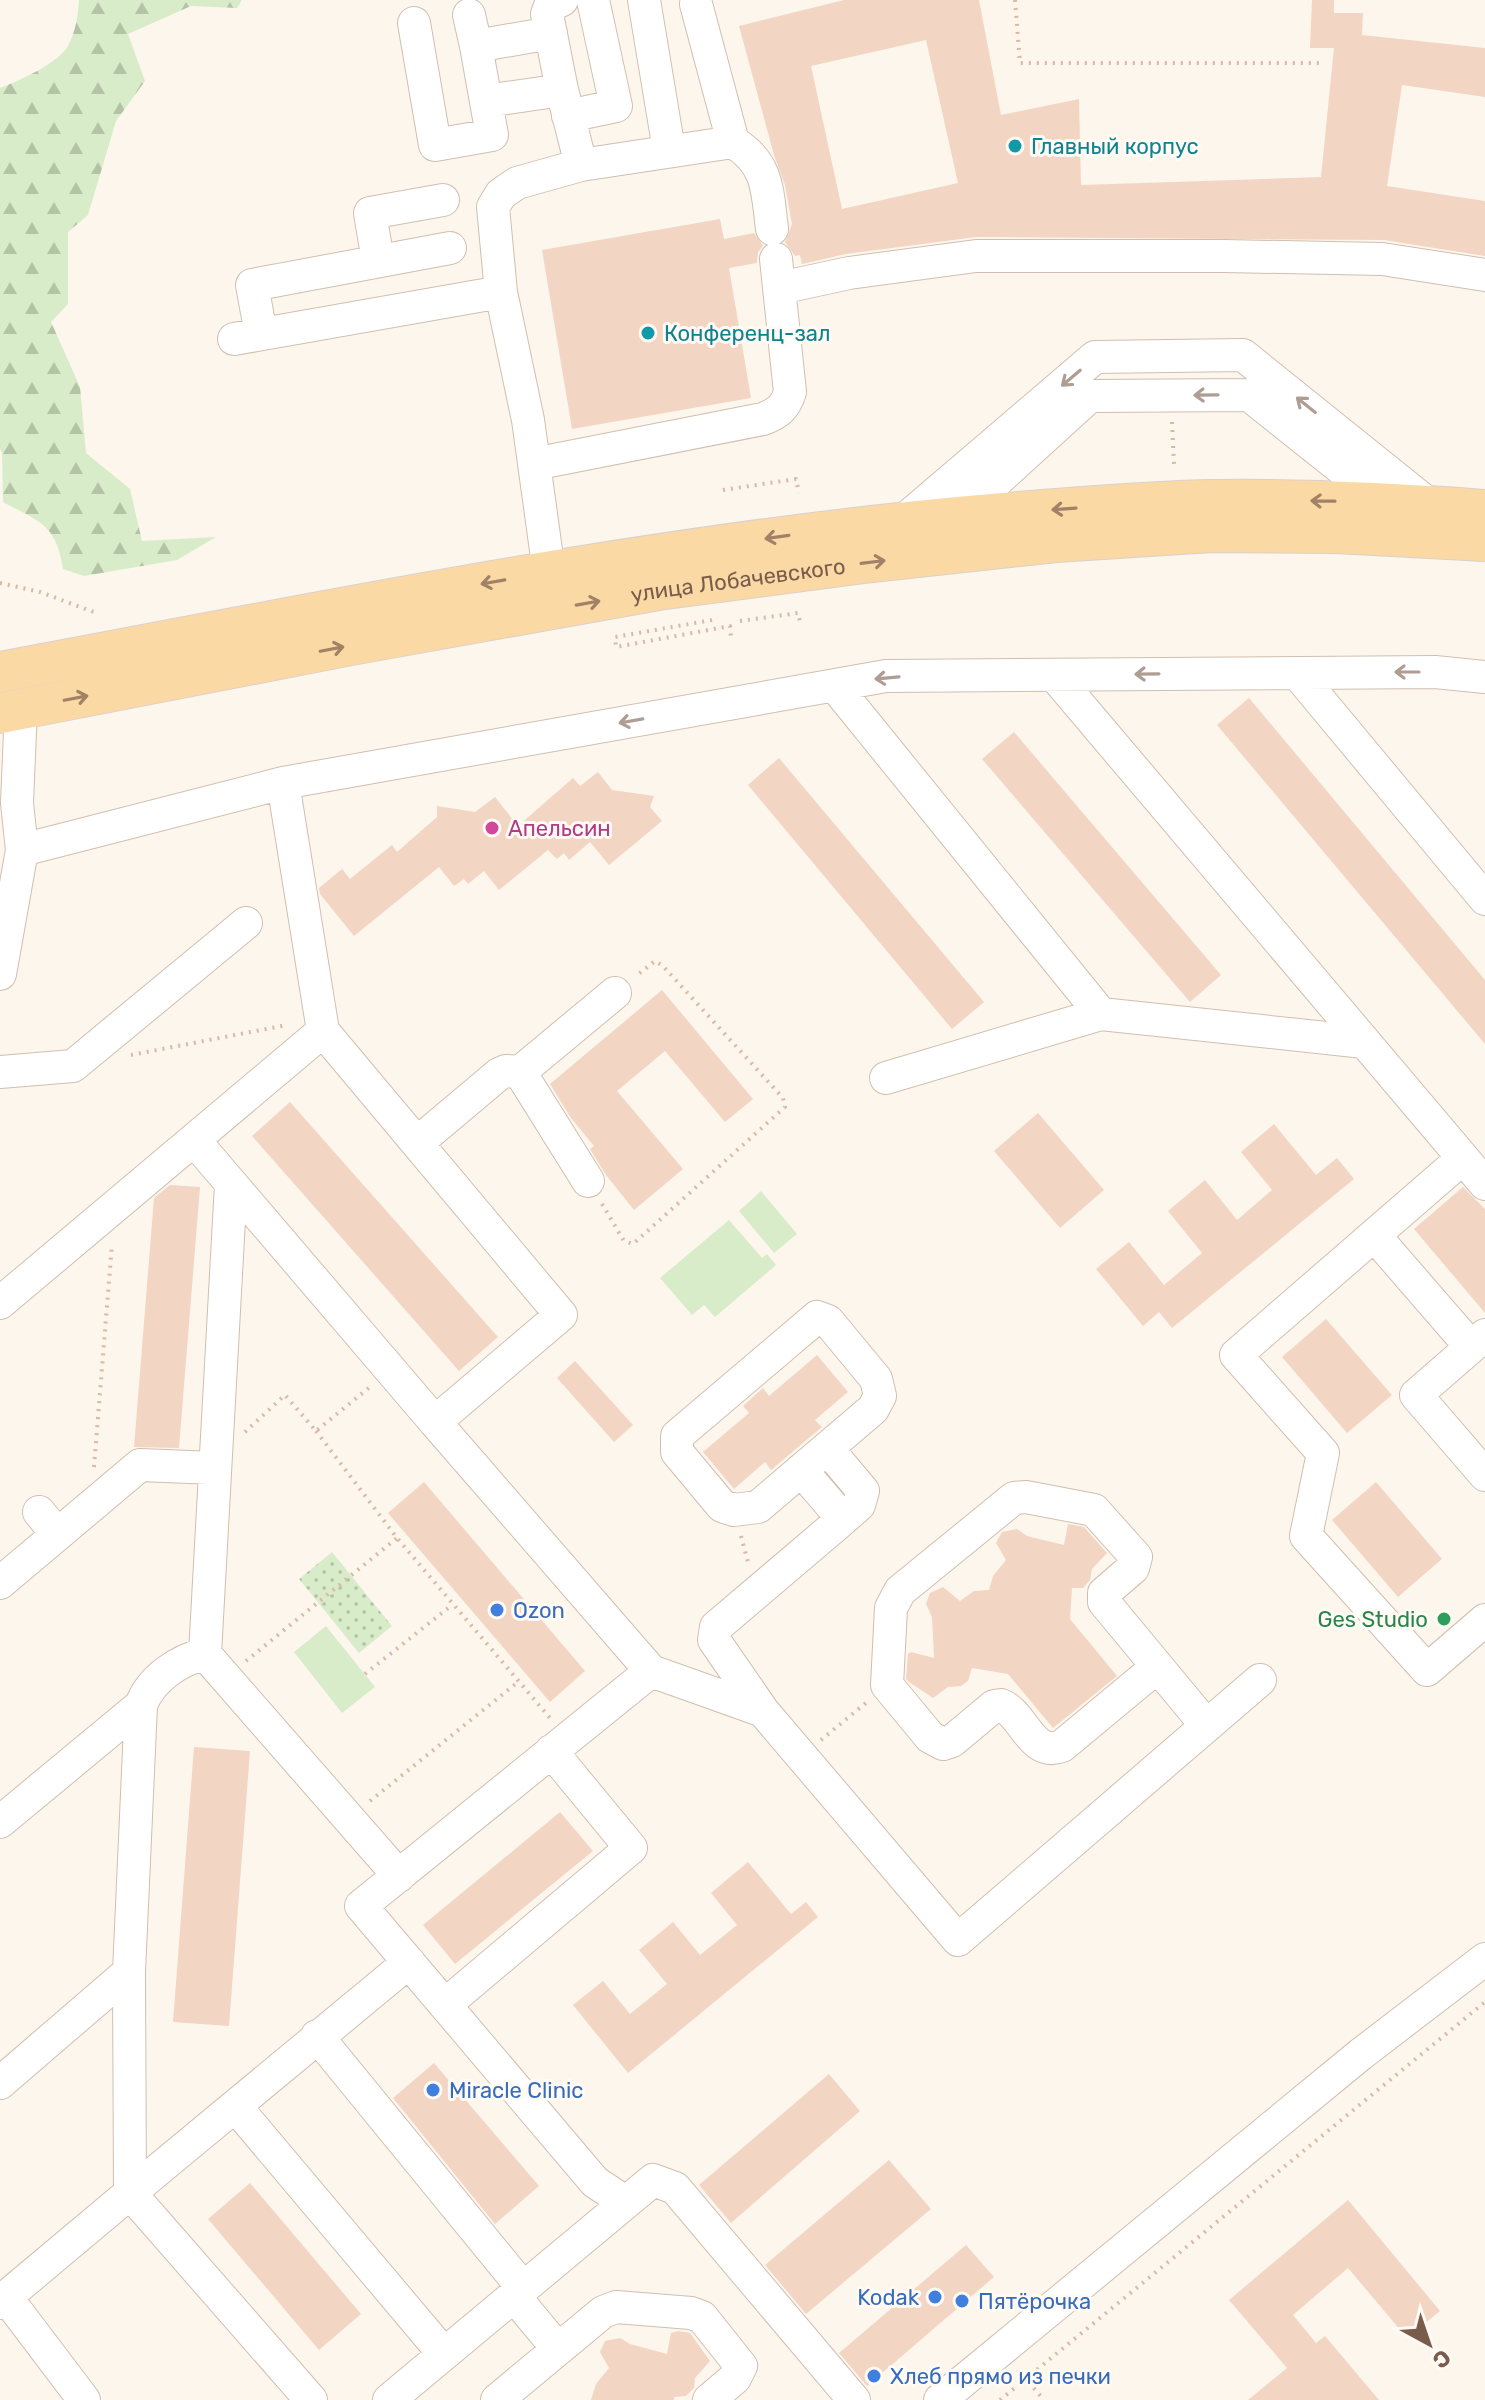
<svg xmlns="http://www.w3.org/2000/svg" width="1485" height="2400" font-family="Rubik,sans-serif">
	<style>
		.forest { fill: url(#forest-firs) }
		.park { fill: url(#park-dots) }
		.pitch { fill: #d8ecc9 }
		.building { fill: #f3d5c3; fill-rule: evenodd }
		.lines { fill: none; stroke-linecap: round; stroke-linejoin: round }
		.minor-casing { stroke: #d1beb0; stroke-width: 34 }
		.major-casing { stroke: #dad1cd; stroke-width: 42 }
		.path { stroke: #d9b8a5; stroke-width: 4; stroke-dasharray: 2 6; stroke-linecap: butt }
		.minor { stroke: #fff; stroke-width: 32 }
		.major { stroke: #fbd9a5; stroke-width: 40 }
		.oneway { stroke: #af9d94 }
		.oneway2 { stroke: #a18267 }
		.culture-dot { fill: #0f9aa8; stroke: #fffaf3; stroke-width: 3 }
		.hotel-dot { fill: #d1479c; stroke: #fffaf3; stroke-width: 3 }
		.shop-dot { fill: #3f7fe0; stroke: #fffaf3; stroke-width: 3 }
		.leisure-dot { fill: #2e9e5b; stroke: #fffaf3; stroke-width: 3 }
		.labels { text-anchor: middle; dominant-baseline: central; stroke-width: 6; stroke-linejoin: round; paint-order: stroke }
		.culture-label { font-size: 22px; fill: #0d838f; stroke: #fffaf3; text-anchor: start }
		.street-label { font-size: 22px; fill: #7a5c4d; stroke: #fffaf3 }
		.hotel-label { font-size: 22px; fill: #b23c85; stroke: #fffaf3; text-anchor: start }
		.shop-label { font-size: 22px; fill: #366cbe; stroke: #fffaf3; text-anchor: start }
		.leisure-label { font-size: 22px; fill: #27864d; stroke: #fffaf3; text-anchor: end }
	</style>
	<defs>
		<pattern id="forest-firs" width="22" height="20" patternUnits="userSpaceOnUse" patternTransform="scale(2)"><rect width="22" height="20" fill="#d8ecc9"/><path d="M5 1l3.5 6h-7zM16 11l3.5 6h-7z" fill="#b4c2a5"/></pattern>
		<pattern id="park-dots" width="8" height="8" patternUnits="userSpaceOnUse" patternTransform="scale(2)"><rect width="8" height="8" fill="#d8ecc9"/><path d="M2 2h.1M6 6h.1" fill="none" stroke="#b4c2a5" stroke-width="1.8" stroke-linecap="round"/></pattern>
	</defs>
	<rect width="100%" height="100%" fill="#fdf6ec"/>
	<path class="forest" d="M79 0H242L237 8 191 6 128 34 145 81 116 121 88 215 68 232V304L51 322 80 387 86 453 130 489 142 541 216 537 177 560 84 576 63 569C56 524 40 522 3 502L2 452 0 450V88C19 81 61 62 69 44 76 30 78 15 79 0Z"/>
	<path class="park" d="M332 1552 392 1626 359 1653 299 1579Z"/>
	<path class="pitch" d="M761 1191 797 1234 774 1253 739 1211Z
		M729 1220 762 1258 767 1254 776 1265 715 1317 704 1305 692 1315 660 1278Z
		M326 1626 375 1687 342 1713 294 1652Z"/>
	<path class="building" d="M844 0H979L1001 115 1079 99 1081 185 1321 177 1334 48H1310L1312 0H1334V13H1363L1362 35 1485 48V97L1402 85 1387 186 1485 201V256L1384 240 976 237 846 254 802 264 800 255 795 256 785 242 792 224 785 185 774 155 739 26ZM926 40 958 183 842 209 811 66Z
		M720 219 724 239 754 233 763 246 758 252 757 263 729 268 751 398 572 429 542 250Z
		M1249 698 1485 980V1044L1217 725Z
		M1014 732 1221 975 1190 1002 982 759Z
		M779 758 984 1002 952 1029 748 785Z
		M598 772 612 790 654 796 650 807 662 821 609 865 590 842 569 860 564 853 557 859 548 850 499 890 484 871 468 884 464 879 454 886 439 867 354 936 320 894 319 888 342 869 350 879 392 845 397 852 437 817V806L475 812 495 797 518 826 573 778 580 786Z
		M662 990 753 1099 725 1122 665 1051 617 1091 683 1169 634 1210 606 1175 590 1149 594 1146 571 1118 550 1084Z
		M290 1102 498 1337 459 1371 252 1136Z
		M1038 1113 1104 1190 1060 1228 994 1151Z
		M1274 1124 1316 1175 1337 1158 1354 1179 1172 1328 1159 1312 1143 1326 1096 1269 1129 1242 1164 1285 1202 1253 1168 1211 1205 1180 1237 1220 1272 1190 1241 1152Z
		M170 1185 200 1187 179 1448 134 1447 154 1198Z
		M1463 1187 1485 1209V1313L1414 1229Z
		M1326 1319 1392 1395 1347 1433 1282 1357Z
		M817 1355 848 1392 815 1420 822 1427 771 1470 765 1462 734 1489 703 1452 749 1413 743 1406 763 1388 769 1396Z
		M575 1361 633 1425 614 1442 557 1378Z
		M424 1482 585 1671 550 1702 388 1513Z
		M1376 1482 1442 1559 1398 1597 1332 1520Z
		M1068 1524 1084 1527 1107 1553 1092 1569 1090 1580 1083 1588H1072L1070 1619 1117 1676 1053 1728 1008 1674 972 1668 968 1681 961 1686 948 1687 933 1698 909 1682 906 1679 908 1654 911 1652 934 1658 932 1617 926 1604 930 1593 943 1587 960 1601 974 1591 989 1590 993 1576 1006 1560 996 1543 1002 1532 1017 1529 1027 1536 1064 1545Z
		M194 1747 250 1751 229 2026 173 2022Z
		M560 1812 593 1851 455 1964 423 1925Z
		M748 1862 791 1914 806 1902 818 1917 628 2073 573 2005 603 1981 630 2014 667 1984 639 1950 673 1922 700 1955 737 1925 711 1893Z
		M434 2063 539 2186 495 2224 393 2098Z
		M829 2074 860 2111 731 2223 699 2185Z
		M889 2160 931 2209 806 2314 765 2265Z
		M250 2183 361 2314 319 2350 208 2219Z
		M1348 2200 1440 2311 1407 2338 1348 2268 1293 2315 1316 2343 1325 2336 1379 2400H1248L1287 2368 1229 2300Z
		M966 2245 994 2277 867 2386 839 2353Z
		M678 2331 690 2333 710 2361 695 2378 694 2388 686 2396 674 2397V2400H591L596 2384 609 2368 600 2352 605 2341 620 2338 630 2344 667 2354 671 2333Z"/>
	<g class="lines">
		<defs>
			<path id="minor" d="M562 0 550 6 547 14 562 90 581 165
				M644 0 669 150
				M469 15 476 46
				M414 23 435 145 492 135 476 46 551 33
				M486 101 562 90
				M568 116 616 106 593 0
				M733 142C769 164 767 190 772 229
				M378 261 370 213 443 200
				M780 288 849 273 976 256H1224L1382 259 1485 275
				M261 334 252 285 450 248
				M234 339 501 292
				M534 464 763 419C778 413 785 408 790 392L776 259
				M957 517 1090 396 1249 395 1386 504
				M902 522 1095 357 1243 355 1432 507
				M549 572 528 420 501 292 493 207 501 194 517 183 581 165 733 142 696 4
				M1297 673 1485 899
				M1054 675 1485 1184
				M835 686 1101 1014
				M22 850 283 783 886 676 1435 672 1485 677
				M0 974 22 850 17 803 21 708
				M0 1072 73 1066 246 923
				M520 1072 588 1181
				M886 1078 1101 1014 1364 1042
				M194 1140 435 1422 561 1315 323 1031 283 783
				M417 1143 499 1074 506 1071 520 1072 615 993
				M1463 1158 1236 1355 1323 1453 1306 1536 1427 1670 1485 1620
				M1374 1235 1471 1347
				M0 1303 323 1031
				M817 1317 828 1321 876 1379 880 1396 873 1409 758 1507 734 1510 722 1506 677 1452V1436Z
				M1485 1335 1416 1395 1485 1475
				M435 1422 651 1671 361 1906 595 2182 625 2202
				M827 1448 863 1491 859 1505 843 1519
				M801 1470 843 1519 716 1627 714 1640 763 1711 958 1940 1260 1680
				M39 1512 57 1534
				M0 1583 140 1465 215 1468
				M205 1654 231 1184
				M1157 1667 1062 1746C1031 1758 1024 1714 1001 1705L994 1706 952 1741 943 1744 930 1737 887 1685 891 1608 900 1591 1014 1498 1026 1497 1094 1510 1136 1557 1133 1568 1104 1593V1602L1206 1725
				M651 1671 763 1711
				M0 1822 141 1705
				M446 2004 631 1848 551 1751
				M317 2036 523 2288
				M0 2083 129 1972
				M236 2107 444 2354
				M514 2296 558 2349
				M6 2297 130 2193 129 1972 141 1705C151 1679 178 1660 205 1654L399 1876
				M0 2303 6 2297 84 2400
				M311 2400 130 2193 409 1962
				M389 2400 653 2180 675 2188 854 2400
				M497 2400 603 2312 616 2307 691 2313 702 2317 741 2366 735 2378 709 2400
				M940 2400 1361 2054 1485 1959"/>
			<g id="major">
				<path d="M0 672C333 610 666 541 1004 513 1073 508 1144 501 1214 500 1304 499 1395 503 1485 510"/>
				<path id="s1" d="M0 713 351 645 658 590 864 563 1056 542 1212 532 1336 533 1485 541"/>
			</g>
		</defs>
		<use href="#minor" class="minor-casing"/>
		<use href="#major" class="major-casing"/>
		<path class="path" d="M1015 0 1020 63H1321
			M1172 422 1174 465
			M723 490 796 479 799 493
			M0 583 40 592 99 614
			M712 620 615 637 616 647 730 626 731 638
			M740 621 798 613 801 626
			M131 1055 287 1025
			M602 1204 624 1241 633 1244 785 1107 783 1098 663 966 655 961 636 976
			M316 1431 397 1538 550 1718
			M245 1432 285 1395 316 1431 370 1387
			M94 1467 112 1244
			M741 1536 749 1566
			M246 1661 397 1538
			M365 1674 452 1605
			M821 1740 867 1702
			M370 1801 518 1682
			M1018 2370 1044 2400
			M1000 2400 1485 2002"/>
		<use href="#minor" class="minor"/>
		<use href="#major" class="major"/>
	</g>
	<defs><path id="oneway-shaft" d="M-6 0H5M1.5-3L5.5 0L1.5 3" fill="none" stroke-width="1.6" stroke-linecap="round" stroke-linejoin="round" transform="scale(2)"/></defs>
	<g class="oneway">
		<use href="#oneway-shaft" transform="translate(1071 378) rotate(140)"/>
		<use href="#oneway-shaft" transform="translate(1206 395) rotate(179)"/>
		<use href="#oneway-shaft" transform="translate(1306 405) rotate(-141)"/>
		<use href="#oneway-shaft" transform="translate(1407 672) rotate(180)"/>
		<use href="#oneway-shaft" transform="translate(1147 674) rotate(179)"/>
		<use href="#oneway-shaft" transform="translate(887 678) rotate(175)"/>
		<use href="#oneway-shaft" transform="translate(631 721) rotate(170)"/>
	</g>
	<g class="oneway2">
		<use href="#oneway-shaft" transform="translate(1323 501) rotate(-179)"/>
		<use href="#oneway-shaft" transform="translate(1064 509) rotate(176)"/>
		<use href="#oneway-shaft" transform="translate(777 537) rotate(172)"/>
		<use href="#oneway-shaft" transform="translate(873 562) rotate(-7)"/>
		<use href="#oneway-shaft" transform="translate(493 582) rotate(170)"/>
		<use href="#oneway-shaft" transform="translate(588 603) rotate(-10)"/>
		<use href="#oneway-shaft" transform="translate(332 649) rotate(-11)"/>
		<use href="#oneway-shaft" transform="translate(76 698) rotate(-11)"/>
	</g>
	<g class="culture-dot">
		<circle cx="1015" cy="146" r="8"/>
		<circle cx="648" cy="333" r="8"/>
	</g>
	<circle class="hotel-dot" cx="492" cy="828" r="8"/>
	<g class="shop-dot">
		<circle cx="497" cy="1610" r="8"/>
		<circle cx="433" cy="2090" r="8"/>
		<circle cx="935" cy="2297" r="8"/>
		<circle cx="962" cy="2301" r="8"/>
		<circle cx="874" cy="2376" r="8"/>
	</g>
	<circle class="leisure-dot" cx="1444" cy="1619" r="8"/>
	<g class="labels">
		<g class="culture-label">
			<text x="1031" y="146">Главный корпус</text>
			<text x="664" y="333">Конференц-зал</text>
		</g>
		<g class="street-label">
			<text stroke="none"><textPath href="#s1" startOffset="750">улица Лобачевского</textPath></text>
		</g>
		<g class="hotel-label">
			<text x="508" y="828">Апельсин</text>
		</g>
		<g class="shop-label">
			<text x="513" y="1610">Ozon</text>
			<text x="449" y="2090">Miracle Clinic</text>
			<text x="919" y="2297" text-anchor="end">Kodak</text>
			<text x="978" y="2301">Пятёрочка</text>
			<text x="890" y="2376">Хлеб прямо из печки</text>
		</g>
		<g class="leisure-label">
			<text x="1428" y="1619">Ges Studio</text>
		</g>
	</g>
	<g transform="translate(1429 2344) rotate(140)" stroke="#fffaf3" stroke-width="6" paint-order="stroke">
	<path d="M0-6L14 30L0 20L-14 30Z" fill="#7a5c4d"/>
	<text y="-12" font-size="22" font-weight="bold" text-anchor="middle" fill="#7a5c4d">С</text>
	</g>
</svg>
